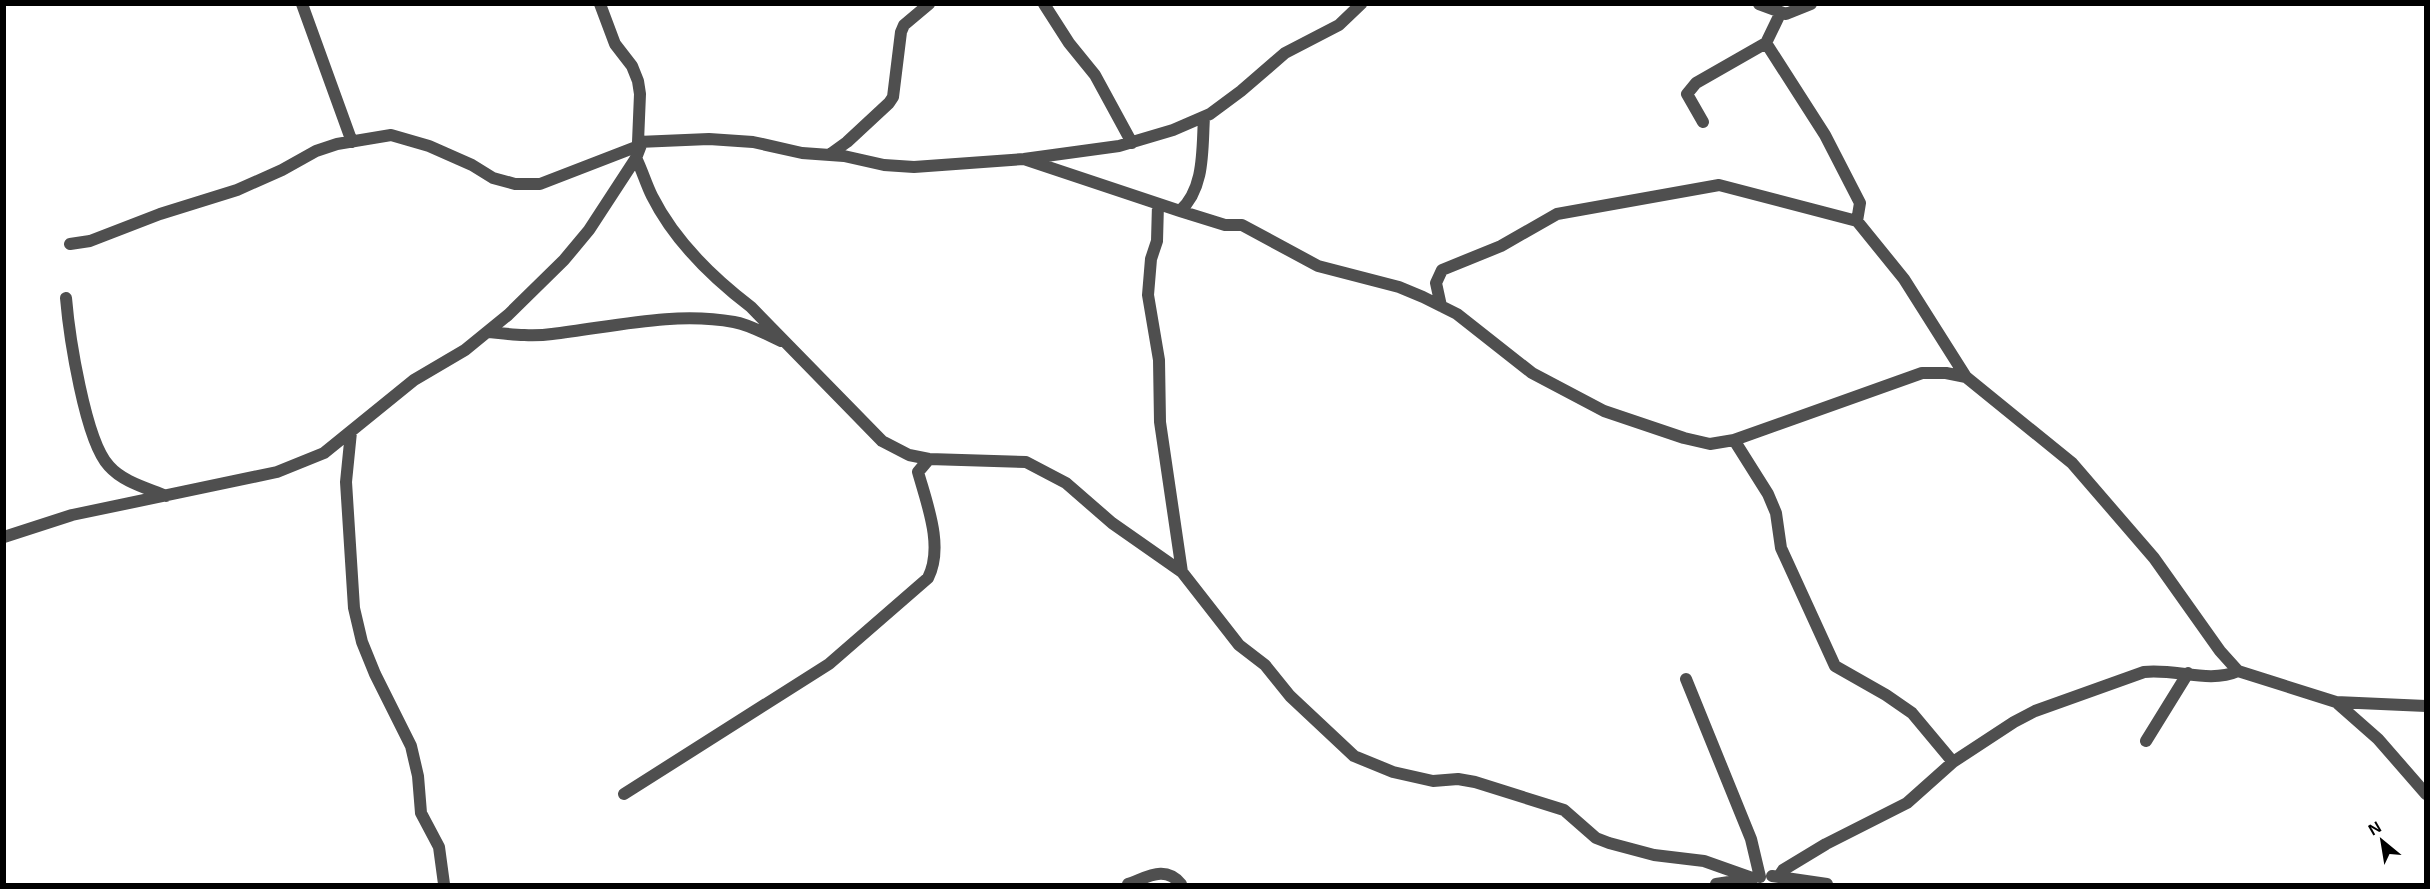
<svg xmlns="http://www.w3.org/2000/svg" width="2430" height="889" font-family="Arial,sans-serif">
	<style>
		.lines { fill: none; stroke-linecap: round; stroke-linejoin: round }
		.minor { stroke: #4f4f4f; stroke-width: 12 }
	</style>
	<rect width="100%" height="100%" fill="#fff"/>
	<g class="lines">
		<path class="minor" d="M302 4 352 142
			M600 4 615 44 632 66 638 81 640 94 638 142 641 145 636 158C642 170 646 184 652 196 674 240 713 278 751 307L882 441 909 455 929 459 1026 462 1066 483 1112 523 1182 572 1239 645 1265 665 1290 696 1354 756 1393 772 1433 781 1458 779 1475 782 1564 810 1596 838 1609 843 1654 855 1704 861 1752 878 1751 884
			M1044 4 1069 43 1095 75 1132 143
			M1759 4 1786 14 1811 4
			M1780 14 1766 43 1825 135 1860 203 1857 221
			M1703 122 1687 94 1696 83 1766 43
			M638 142 709 139 753 142 802 153 844 156 884 165 914 167 1024 159 1119 146 1173 130 1210 114 1241 91 1285 53 1339 25 1361 4
			M829 155 847 142 889 103 893 97 901 32 904 25 929 4
			M1024 159 1180 211 1225 225H1242L1318 266 1399 287 1423 297 1457 314 1532 373 1604 411 1684 438 1710 444 1734 440 1922 373H1946L1966 377 2072 463 2154 558 2220 651 2238 671 2336 702 2426 706
			M1158 204 1157 241 1151 259 1148 295 1159 360 1160 422 1182 572
			M1180 211C1205 188 1202 150 1204 117
			M70 244 90 241 160 214 237 190 282 170 316 151 337 144 391 135 429 146 472 165 493 178 515 184H540L641 145
			M66 298C69 334 85 441 109 466 123 482 147 488 166 496
			M1441 306 1436 283 1442 270 1501 246 1557 214 1719 185 1857 221 1904 279 1966 377
			M488 332C509 334 531 337 552 334 612 327 674 311 734 322 751 325 765 334 781 341
			M351 432 346 482 354 608 362 642 375 674 411 746 418 776 421 813 439 847 444 884
			M1734 440 1768 494 1776 513 1781 548 1835 666 1886 695 1912 713 1953 762
			M4 537 72 515 277 472 324 453 414 380 465 350 508 315 564 260 589 230 636 158
			M1686 679 1751 839 1760 877
			M2336 702 2378 739 2426 794
			M2146 741 2188 673
			M624 794 829 664 928 578C944 547 927 504 918 472L929 459
			M1772 876 1827 884
			M1779 876 1783 870 1826 844 1907 803 1953 762 2014 722 2035 711 2144 672C2175 668 2209 684 2238 671
			M1128 884C1148 877 1165 865 1181 884
			M1716 884 1749 879"/>
	</g>
	<rect width="2430" height="889" fill="none" stroke="#000000" stroke-width="12"/>
	<g transform="translate(2382 841) rotate(330)" stroke="#ffffff" stroke-width="4.5" paint-order="stroke">
	<path d="M0-4.5L10 22L0 15L-10 22Z" fill="#000000"/>
	<text y="-9" font-size="16" font-weight="bold" text-anchor="middle" fill="#000000">N</text>
	</g>
</svg>
